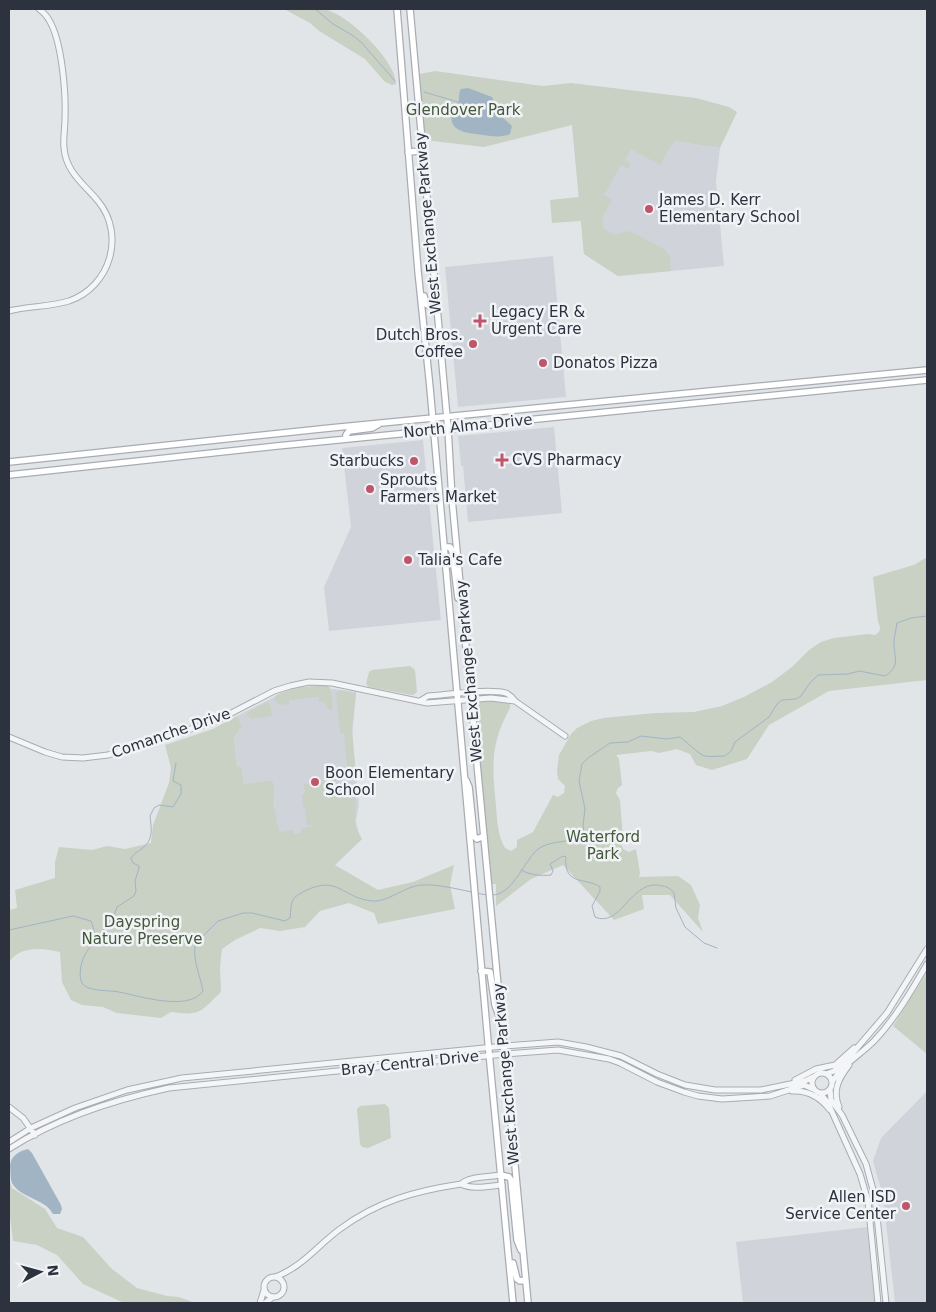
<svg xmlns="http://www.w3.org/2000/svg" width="936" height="1312" font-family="'DejaVu Sans',sans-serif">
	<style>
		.built { fill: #d0d4da }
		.green { fill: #c8d1c4 }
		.water { fill: #a1b4c4 }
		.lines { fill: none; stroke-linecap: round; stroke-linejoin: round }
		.stream { stroke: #a1b4c4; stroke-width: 1 }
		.tertiary-casing { stroke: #a8acb2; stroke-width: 7 }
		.secondary-casing { stroke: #a8acb2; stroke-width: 8 }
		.tertiary { stroke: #f4f5f7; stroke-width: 5 }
		.secondary { stroke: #fff; stroke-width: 5.5 }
		.poi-dot { fill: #bf556a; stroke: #f1f3f6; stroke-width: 2 }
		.labels { text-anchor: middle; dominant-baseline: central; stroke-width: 5; stroke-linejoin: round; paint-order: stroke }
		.park-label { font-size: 15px; fill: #42583b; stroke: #f1f3f6 }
		.poi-label { font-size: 15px; fill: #2c333e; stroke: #f1f3f6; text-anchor: start }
		.street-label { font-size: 15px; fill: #2c333e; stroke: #f1f3f6 }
	</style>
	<rect width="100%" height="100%" fill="#e2e5e8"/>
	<path class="built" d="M572 125 720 148 716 182 724 266 618 276 584 254Z
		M553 256 566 397 458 407 445 267Z
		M554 427 562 513 468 522 463 466H461L458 436Z
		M423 440 441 620 329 631 324 587 351 527 342 448Z
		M319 687 356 692V695L352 736 359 804 356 821 359 834 362 839 328 871 280 833 275 814 274 793 275 786 272 780 244 784 242 768 237 767 234 738 242 726 237 716 278 695Z
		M927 1091V1303H895L883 1196 873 1161 881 1138Z
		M867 1227 875 1303H743L736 1242Z"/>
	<path class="green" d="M284 9C297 9 311 7 323 9 347 13 396 60 396 84L392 85 385 82 365 59 319 31 310 23Z
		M435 71 528 84 543 86 571 83 696 98 729 107 737 112 720 148 674 141 660 165 631 149 625 160 631 163 628 169 621 165 604 195 612 200 602 218 604 229 614 235 630 231 664 249 670 256 671 271 618 276 584 254 581 221 552 223 550 200 579 197 572 125 484 147 424 140 420 74Z
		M927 557V680L829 691 769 725 747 759 712 770 696 765 690 754 677 749 659 753 651 751 616 755 619 759 622 785 618 788 616 793 620 800 623 839 621 844 623 849 629 852 636 849 640 873 639 877 678 876 691 885 700 905 698 918 703 932 670 895H642L644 909 614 920 563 865 531 879 496 906V884H492L475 707 478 702 498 701 510 704V708C490 744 492 767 496 806 497 821 498 836 505 848L511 851 517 847V840L533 832 553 795 558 797 564 793 565 786 558 779 557 771 559 755 571 734 577 728 591 721 604 718 656 713 694 712 722 706 746 696 772 682 792 667 809 650 821 642 834 638 868 634 875 635C881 632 881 628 878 622L873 577 914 565Z
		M410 666 415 670 417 692 415 694 412 695 369 687 366 684 369 672 372 670Z
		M314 686H328L330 688 333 706 331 710 328 709 325 702 319 701V697L289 700V704L279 705 275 700V696C287 689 301 687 314 686Z
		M340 690 354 693 356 692 352 728 356 777 353 779H348L346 777H348L344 733H340L336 693Z
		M267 702 271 707 272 716 251 719 247 715 248 712Z
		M237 716 242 726 234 738 237 766 242 768 244 784 272 780 275 786C272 801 276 818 280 832L293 830 294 834 301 833V828L312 827 311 825 307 826 305 807H303L302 794H305L304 784 331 781V778L334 777C343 794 341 785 356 790L355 826 362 839 335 865 378 890 413 882 454 865 450 885 455 909 378 924 374 913 349 903 320 911 305 927 280 931 260 928 235 940 222 949 220 967 221 992C200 1012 201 1016 171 1012L161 1018 117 1013 103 1007 82 1005 71 1000 62 982 60 952C43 948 21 945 9 962V910L17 908 15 890 55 878V862L59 847 92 850 107 846 125 849 151 843 153 825 169 783 171 768 165 745 213 729Z
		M927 972V1054L893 1026Z
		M385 1104 389 1108 391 1138 368 1148 362 1147 360 1144 357 1109 360 1106Z
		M9 1178 12 1188 45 1209 57 1228 83 1237 112 1269 137 1288 167 1296 179 1297 195 1303H124L83 1284 57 1255 37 1245 13 1241 9 1208Z"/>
	<path class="water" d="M468 88 492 97 500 115 512 126 510 134C501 138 492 136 483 135 470 133 448 133 452 114 453 110 456 107 458 104 460 98 458 94 461 89Z
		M28 1149 32 1153 61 1205 62 1209 60 1214H53C45 1198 21 1199 12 1183 10 1178 11 1172 10 1167 10 1156 19 1151 28 1149Z"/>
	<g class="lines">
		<path class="stream" d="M315 9 333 24 352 35 361 42 395 81
			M424 92 458 102
			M521 870C530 875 541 876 551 875L553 871 550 864 563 856 566 857C566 859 565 862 566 864 567 885 588 878 600 887V891L592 906 595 917C620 928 630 883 657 885 664 886 670 887 674 893L676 908 685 927 704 943 717 948
			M476 893 487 895
			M491 895C510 897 523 865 534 853 543 842 558 843 570 840 575 839 580 836 584 833L583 825 585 809 579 781 582 764 588 758 610 743 628 742 641 736 667 739 680 737C687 742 698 754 705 756 711 757 719 756 725 756L731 751 735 742 769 717 777 704 782 700 796 699 801 696 809 684 818 675 848 674 859 671 885 676C902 666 893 655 894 640 895 634 896 629 897 623L911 618 927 616
			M9 930 73 916 91 921C94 929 96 936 93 944 91 947 87 950 86 953 81 960 78 976 82 983 87 992 110 990 119 992 140 996 188 1012 203 991 200 974 193 963 195 944L218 921 243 913H252L285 921 290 918C292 902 289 899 305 891 338 874 343 899 373 901 385 902 400 891 412 887 427 881 456 889 472 892
			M95 935 102 934 106 924 113 918 117 907 134 896 136 891 135 881 139 868V866L133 863 131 859C134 852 139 852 144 847 154 838 151 827 150 816L154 808 159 805 173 807 181 794V785L173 781 176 763"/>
		<defs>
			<path id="tertiary" d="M9 311C28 306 50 307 69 301 110 287 126 235 98 201 84 184 66 172 64 148 63 138 65 128 65 118 66 93 62 41 49 20 47 16 43 12 39 9
				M420 701 428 696C446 695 489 688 506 693 510 695 512 697 515 701L565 736
				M9 737 45 752 62 757 83 758 108 755 216 721 274 691 290 686 309 682 332 683 427 703 491 698 515 701
				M812 1083a10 10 0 1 1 20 0a10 10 0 1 1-20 0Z
				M826 1074 834 1071 851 1055 887 1013 927 949
				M795 1080 816 1069 835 1065 854 1048
				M832 1082C843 1064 859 1056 874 1041 895 1019 912 990 927 964
				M830 1089 831 1100 842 1115 866 1164 875 1197 886 1303
				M792 1091C808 1090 821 1098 830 1110
				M820 1093 828 1103 860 1174 868 1201 878 1303
				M9 1107 23 1118 35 1135
				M839 1107C832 1090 839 1078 849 1065
				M9 1142 31 1128 75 1108 127 1090 182 1078 504 1046 558 1042 586 1047 621 1056 657 1074 685 1085 715 1090H761L805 1081 813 1077
				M9 1149C57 1118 113 1100 169 1088L505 1054 558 1050 609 1059 620 1063 657 1082 684 1092 698 1096 722 1099 770 1096 804 1085 813 1089
				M461 1184C473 1190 489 1186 502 1185
				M264 1287a10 10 0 1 1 20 0a10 10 0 1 1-20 0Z
				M275 1277C301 1268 318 1245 340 1229 378 1201 415 1191 461 1184 470 1176 489 1177 501 1175
				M260 1303 264 1290
				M265 1303 273 1297"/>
			<path id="secondary" d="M397 9 418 271 430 388 488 1042 513 1303
				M410 9 448 429 452 499 528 1303
				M408 152 422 151
				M424 296 426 304 429 306H436
				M346 439V435L349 431 372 428 379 424
				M9 462 330 428 927 370
				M9 475 277 446 510 423 527 420 927 380
				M444 547H450L452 551 458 598
				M466 780 469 787 474 836 477 839 484 836
				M481 971 490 972 495 1005 499 1016
				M501 1175 509 1177 511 1180 517 1240 521 1250
				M513 1263 517 1279 520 1281 526 1280"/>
		</defs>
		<use href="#tertiary" class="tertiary-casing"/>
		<use href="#secondary" class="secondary-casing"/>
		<use href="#tertiary" class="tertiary"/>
		<use href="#secondary" class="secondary"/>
	</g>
	<g class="poi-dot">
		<circle cx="649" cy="209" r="5"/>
		<path d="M477.5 313.5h5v5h5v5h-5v5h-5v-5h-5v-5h5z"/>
		<circle cx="473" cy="344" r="5"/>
		<circle cx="543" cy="363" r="5"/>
		<path d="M499.5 452.5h5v5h5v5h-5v5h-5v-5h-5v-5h5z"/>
		<circle cx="414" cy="461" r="5"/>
		<circle cx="370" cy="489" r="5"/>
		<circle cx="408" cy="560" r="5"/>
		<circle cx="315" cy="782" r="5"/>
		<circle cx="906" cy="1206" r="5"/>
	</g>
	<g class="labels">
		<g class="park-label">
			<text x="463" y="110">Glendover Park</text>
			<text x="603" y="837">Waterford<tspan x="603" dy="17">Park</tspan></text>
			<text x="142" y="922">Dayspring<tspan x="142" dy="17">Nature Preserve</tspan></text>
		</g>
		<g class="poi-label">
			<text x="659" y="200">James D. Kerr<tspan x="659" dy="17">Elementary School</tspan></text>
			<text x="491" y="312">Legacy ER &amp;<tspan x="491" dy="17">Urgent Care</tspan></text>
			<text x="463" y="335" text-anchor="end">Dutch Bros.<tspan x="463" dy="17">Coffee</tspan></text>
			<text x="553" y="363">Donatos Pizza</text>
			<text x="512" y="460">CVS Pharmacy</text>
			<text x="404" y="461" text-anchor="end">Starbucks</text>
			<text x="380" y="480">Sprouts<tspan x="380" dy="17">Farmers Market</tspan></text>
			<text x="418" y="560">Talia's Cafe</text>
			<text x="325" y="773">Boon Elementary<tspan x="325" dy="17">School</tspan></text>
			<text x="896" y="1197" text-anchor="end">Allen ISD<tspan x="896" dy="17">Service Center</tspan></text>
		</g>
		<g class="street-label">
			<text transform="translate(428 223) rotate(-95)">West Exchange Parkway</text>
			<text transform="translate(468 426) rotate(-6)">North Alma Drive</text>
			<text transform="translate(469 671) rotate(-95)">West Exchange Parkway</text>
			<text transform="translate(171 733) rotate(-19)">Comanche Drive</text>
			<text transform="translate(410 1063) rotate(-6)">Bray Central Drive</text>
			<text transform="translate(506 1074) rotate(-95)">West Exchange Parkway</text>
		</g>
	</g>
	<rect width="936" height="1312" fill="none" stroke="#2c333e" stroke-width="20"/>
	<g transform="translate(40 1272) rotate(84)" stroke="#f1f3f6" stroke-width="4" paint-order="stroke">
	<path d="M0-4L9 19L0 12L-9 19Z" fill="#2c333e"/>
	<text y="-8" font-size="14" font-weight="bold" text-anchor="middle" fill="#2c333e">N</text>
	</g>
</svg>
